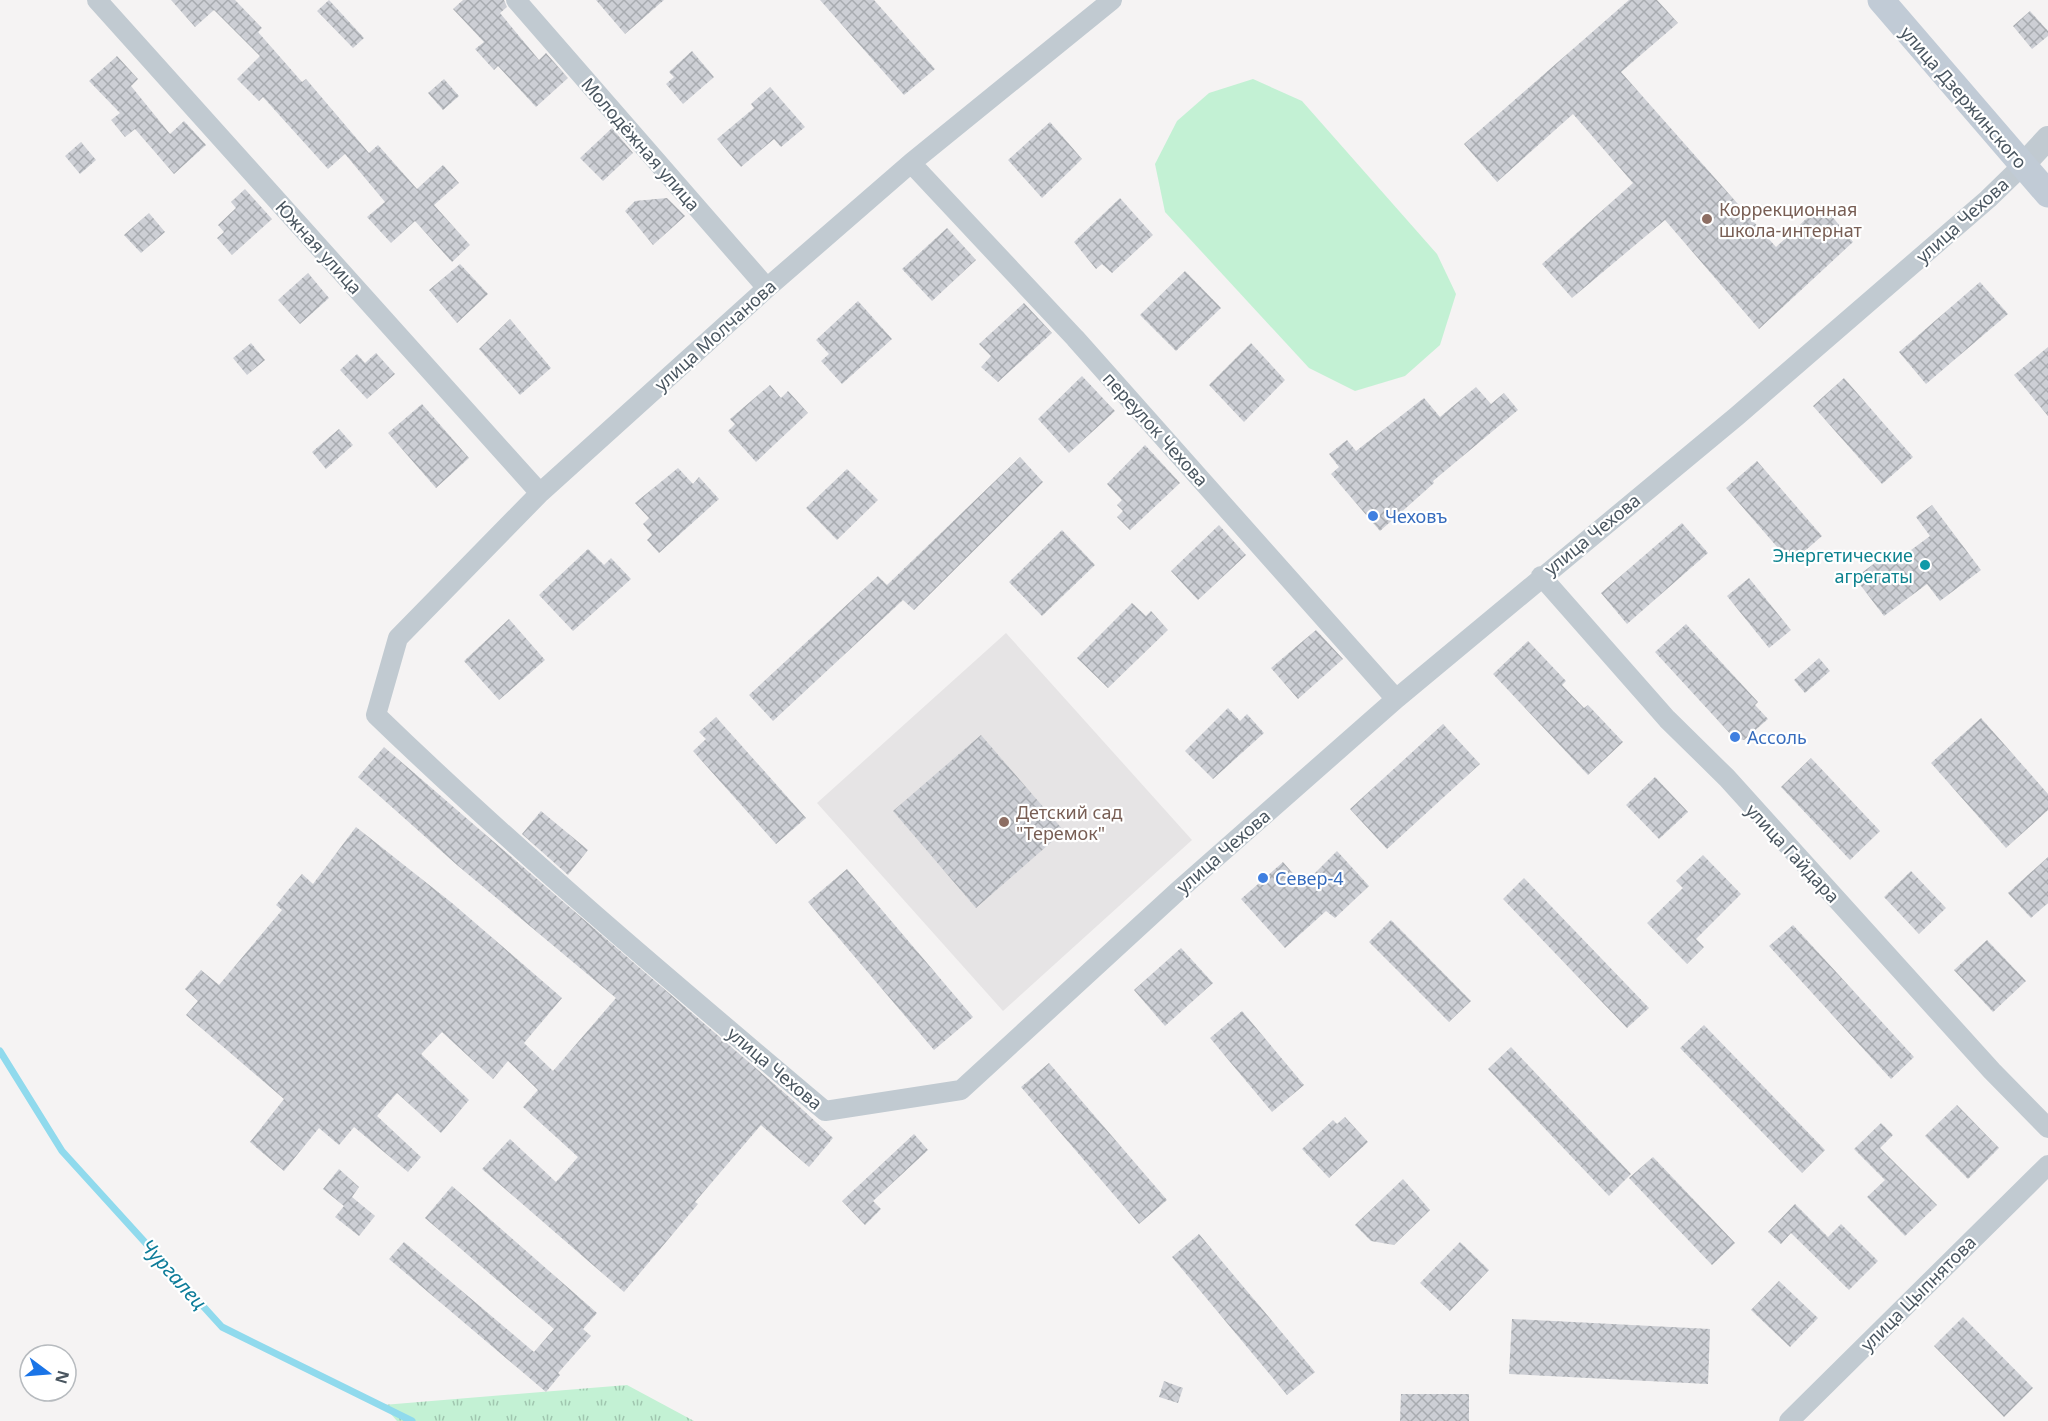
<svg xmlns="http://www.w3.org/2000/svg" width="2048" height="1421" font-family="'Noto Sans',sans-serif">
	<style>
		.education { fill: #e6e4e5 }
		.grass { fill: url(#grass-tufts) }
		.pitch { fill: #c3f1d4 }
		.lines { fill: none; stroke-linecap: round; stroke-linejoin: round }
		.stream { stroke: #90daed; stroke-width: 7 }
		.building { fill: url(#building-cross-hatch) }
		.minor { stroke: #c1cad1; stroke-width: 20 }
		.tertiary { stroke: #c1cad1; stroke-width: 24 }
		.secondary { stroke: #c1cbd6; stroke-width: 27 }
		.education-dot { fill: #8d6e63; stroke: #fff; stroke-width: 2 }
		.shop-dot { fill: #3f7fe0; stroke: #fff; stroke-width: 2 }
		.culture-dot { fill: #0f9aa8; stroke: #fff; stroke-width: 2 }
		.labels { text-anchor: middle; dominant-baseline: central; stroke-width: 4.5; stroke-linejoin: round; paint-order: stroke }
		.street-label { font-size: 18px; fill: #4a5660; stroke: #fff }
		.education-label { font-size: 18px; fill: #785e54; stroke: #fff; text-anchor: start }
		.shop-label { font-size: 18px; fill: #366cbe; stroke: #fff; text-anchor: start }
		.culture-label { font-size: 18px; fill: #0d838f; stroke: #fff; text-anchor: end }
		.water-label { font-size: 20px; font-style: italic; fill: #0d7c99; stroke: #fff }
	</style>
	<defs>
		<pattern id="grass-tufts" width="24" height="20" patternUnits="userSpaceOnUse" patternTransform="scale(1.5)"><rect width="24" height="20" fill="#c3f1d4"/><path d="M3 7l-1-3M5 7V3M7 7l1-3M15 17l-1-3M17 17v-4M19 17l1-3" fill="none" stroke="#a0c6af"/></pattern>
		<pattern id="building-cross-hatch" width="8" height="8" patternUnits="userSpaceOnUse" patternTransform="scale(1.5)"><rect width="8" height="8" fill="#cdcfd5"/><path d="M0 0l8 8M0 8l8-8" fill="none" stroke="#a8abb0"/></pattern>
	</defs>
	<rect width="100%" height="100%" fill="#f5f3f3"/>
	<path class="education" d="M1006 633 1192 840 1003 1011 817 803Z"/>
	<path class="grass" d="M627 1385 694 1421H397L383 1405Z"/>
	<path class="pitch" d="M1253 79 1302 101 1437 254 1456 294 1440 345 1405 376 1355 391 1309 368 1165 212 1155 164 1177 121 1209 93Z"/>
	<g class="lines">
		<path class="stream" d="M0 1051 62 1151 222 1327 412 1421"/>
	</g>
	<path class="building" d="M171 0H235L262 28 258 32 302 82 306 79 369 153 378 145 417 189 443 165 459 183 434 205 470 245 452 262 415 221 391 243 367 217 385 202 345 154 328 169 263 97 259 101 237 79 260 56 214 10 195 27Z
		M329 0 364 38 353 48 317 11Z
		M463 0H504L507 7 500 13 539 60 546 53 568 78 536 107 498 66 494 70 475 49 484 42 453 9Z
		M596 0H664L625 34Z
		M820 0H874L935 69 904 95Z
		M1629 0H1657L1678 23 1621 72 1776 247 1822 204 1853 242 1759 329 1665 220 1572 298 1542 264 1633 183 1573 114 1497 182 1464 144Z
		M2030 11 2048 31V36L2032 49 2013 26Z
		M692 51 714 77 683 104 666 84 674 77 669 72Z
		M117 56 138 79 131 86 170 134 184 121 206 145 174 174 135 129 125 137 111 120 120 113 89 81Z
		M444 79 459 96 443 110 428 93Z
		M770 87 805 127 781 147 774 139 741 167 717 139 754 108 751 104Z
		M1050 122 1082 159 1042 198 1008 160Z
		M612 128 633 153 603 181 580 158Z
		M81 142 96 160 80 174 65 156Z
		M245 189 272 219 232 255 217 238 224 232 218 225 236 208 231 202Z
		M667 198 685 216 653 245 625 211 635 201Z
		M1120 198 1153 235 1112 273 1102 264 1096 269 1074 242Z
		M149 213 165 232 141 253 124 235Z
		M947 228 976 260 932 301 902 269Z
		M460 264 488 294 457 323 429 290Z
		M1185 271 1221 308 1176 351 1140 315Z
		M308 273 329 298 300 324 278 300Z
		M1980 282 2008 314 1926 384 1899 352Z
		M858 301 892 339 842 384 821 361 829 354 816 340Z
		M1024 303 1052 333 998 382 981 367 991 356 979 344Z
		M510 319 551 368 520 395 479 349Z
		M251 343 265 360 247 375 233 358Z
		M1251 343 1285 380 1244 422 1209 385Z
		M2048 347V416L2014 375Z
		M376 353 395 374 367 399 340 370 357 354 365 363Z
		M1082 376 1115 411 1069 453 1038 419Z
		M1844 378 1913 457 1882 484 1813 406Z
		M770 385 781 398 788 391 808 413 756 462 728 431 735 424 730 419Z
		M1476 387 1491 404 1504 393 1518 410 1433 481 1434 483 1380 531 1331 474 1339 467 1329 454 1347 440 1356 451 1424 398 1440 417Z
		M422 404 469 458 436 488 388 433Z
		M339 429 353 445 326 469 312 452Z
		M1145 445 1180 483 1130 530 1117 517 1123 511 1117 505 1122 500 1107 484Z
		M1020 457 1043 482 914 610 903 600 773 721 749 695 878 576 887 585Z
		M1757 461 1822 536 1791 563 1726 488Z
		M678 468 693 484 699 477 719 499 659 553 647 540 652 535 643 524 649 518 635 503Z
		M847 469 878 500 837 540 806 508Z
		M1932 505 1981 570 1940 601 1927 584 1884 616 1855 578 1892 550 1899 559 1930 536 1916 517Z
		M1682 523 1708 553 1627 624 1601 593Z
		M1219 525 1246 555 1198 600 1171 571Z
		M1062 530 1095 565 1042 616 1009 582Z
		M588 549 604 565 611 558 631 579 573 631 539 595Z
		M1749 578 1791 630 1769 648 1727 596Z
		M1132 603 1146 616 1151 611 1168 630 1108 688 1077 658Z
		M509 619 545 660 499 700 464 661Z
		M1686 624 1758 702 1755 705 1768 719 1744 740 1735 739 1655 652Z
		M1316 630 1343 659 1298 699 1271 668Z
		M1528 641 1566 681 1562 685 1584 708 1588 705 1623 742 1588 775 1493 674Z
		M1819 658 1830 671 1805 693 1794 680Z
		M1228 708 1240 721 1247 714 1264 733 1213 779 1185 751Z
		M716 717 806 818 776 844 693 751 706 739 699 732Z
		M1981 718 2048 794V810L2006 848 1931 763Z
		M1443 724 1480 764 1387 849 1350 809Z
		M981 735 1064 831 976 908 893 811Z
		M384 747 788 1096 833 1138 809 1167 761 1125 695 1202 698 1204 624 1292 482 1169 510 1139 556 1182 578 1157 523 1107 538 1090 508 1061 493 1079 442 1032 421 1054 469 1100 441 1133 397 1093 377 1116 421 1157 408 1172 354 1127 339 1145 319 1128 284 1171 250 1142 284 1099 186 1015 198 1001 185 989 201 970 219 985 282 910 276 905 289 889 302 874 313 884 356 827 452 903 562 998 524 1043 553 1071 616 998 457 865 358 777Z
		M1811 758 1880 831 1850 860 1781 787Z
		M1655 777 1688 812 1659 839 1626 805Z
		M541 811 588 850 568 875 522 834Z
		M1337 851 1369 886 1335 918 1326 911 1285 948 1241 899 1283 862 1303 885Z
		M1703 855 1741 894 1696 939 1704 947 1687 964 1647 923 1683 888 1676 881Z
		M2048 857V903L2031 918 2008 893Z
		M847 869 973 1017 934 1050 808 902Z
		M1911 871 1946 908 1919 934 1884 897Z
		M1524 878 1649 1008 1627 1028 1503 899Z
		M1391 920 1471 1001 1449 1022 1369 942Z
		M1793 925 1914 1057 1891 1079 1769 946Z
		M1987 940 2026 981 1993 1012 1954 970Z
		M1181 948 1213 983 1165 1026 1134 990Z
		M1242 1011 1304 1085 1272 1112 1210 1038Z
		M1704 1025 1825 1150 1802 1173 1680 1048Z
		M1511 1047 1631 1174 1609 1196 1488 1069Z
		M1049 1063 1167 1200 1139 1224 1021 1087Z
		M1957 1105 1999 1148 1968 1179 1925 1136Z
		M1345 1117 1368 1142 1329 1178 1302 1149 1333 1120 1337 1124Z
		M1881 1123 1893 1135 1880 1148 1937 1205 1905 1236 1867 1197 1885 1180 1854 1149Z
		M914 1134 928 1150 873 1201 881 1209 865 1225 842 1201Z
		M1653 1157 1735 1243 1712 1265 1629 1178Z
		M339 1169 359 1187 352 1197 375 1216 359 1236 335 1217 344 1206 323 1189Z
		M1403 1179 1430 1210 1394 1245 1371 1241 1355 1225Z
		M452 1186 597 1313 583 1329 591 1336 558 1373 560 1375 546 1392 389 1259 404 1242 534 1352 554 1329 425 1218Z
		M1795 1204 1828 1237 1841 1224 1878 1261 1849 1290 1791 1233 1781 1244 1768 1232Z
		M1199 1234 1315 1372 1287 1395 1172 1257Z
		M1460 1242 1489 1270 1450 1311 1420 1283Z
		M1779 1281 1818 1318 1790 1347 1751 1310Z
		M1963 1317 2033 1388 2004 1417 1934 1346Z
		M1512 1319 1710 1329 1708 1384 1509 1374Z
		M1164 1381 1183 1388 1178 1403 1159 1397Z
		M1401 1394H1469V1421H1400Z"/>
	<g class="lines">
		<path class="minor" d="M97 0 540 493
			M516 0 767 288
			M1112 0 911 163 767 288 540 493 398 638 376 715C520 854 672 982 825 1111L961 1090 1179 890 1396 699 1737 416 1988 199 2023 165
			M911 163 1075 338 1396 699
			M1541 576 1667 719 1727 778 1992 1071 2048 1128
			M1789 1421 2048 1165"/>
		<path class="tertiary" d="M2023 165 2048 138"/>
		<path class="secondary" d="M1881 0 2048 194"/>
	</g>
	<g class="education-dot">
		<circle cx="1707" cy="219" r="6"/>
		<circle cx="1004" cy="822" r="6"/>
	</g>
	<g class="shop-dot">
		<circle cx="1373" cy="516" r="6"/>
		<circle cx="1735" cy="737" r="6"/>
		<circle cx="1263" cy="878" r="6"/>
	</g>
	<circle class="culture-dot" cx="1925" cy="565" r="6"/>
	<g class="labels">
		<g class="street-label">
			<text transform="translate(1964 97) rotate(49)">улица Дзержинского</text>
			<text transform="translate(641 144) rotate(49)">Молодёжная улица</text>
			<text transform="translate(1962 220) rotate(-42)">улица Чехова</text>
			<text transform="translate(319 247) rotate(48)">Южная улица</text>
			<text transform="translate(715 335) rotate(-42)">улица Молчанова</text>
			<text transform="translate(1156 429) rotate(48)">переулок Чехова</text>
			<text transform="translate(1592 534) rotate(-39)">улица Чехова</text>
			<text transform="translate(1223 851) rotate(-41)">улица Чехова</text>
			<text transform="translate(1793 853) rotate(47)">улица Гайдара</text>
			<text transform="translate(775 1068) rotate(40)">улица Чехова</text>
			<text transform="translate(1918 1293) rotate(-45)">улица Цыпнятова</text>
		</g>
		<g class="education-label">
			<text x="1719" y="209">Коррекционная<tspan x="1719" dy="21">школа-интернат</tspan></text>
			<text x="1016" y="812">Детский сад<tspan x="1016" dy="21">"Теремок"</tspan></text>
		</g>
		<g class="shop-label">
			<text x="1385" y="516">Чеховъ</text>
			<text x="1747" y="737">Ассоль</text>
			<text x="1275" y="878">Север-4</text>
		</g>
		<g class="culture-label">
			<text x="1913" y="555">Энергетические<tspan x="1913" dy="21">агрегаты</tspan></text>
		</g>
		<g class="water-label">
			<text transform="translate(174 1274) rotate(48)">Чургалец</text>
		</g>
	</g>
	<g transform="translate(48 1373) rotate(106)"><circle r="28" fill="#ffffff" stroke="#b7bbbf" stroke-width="1.5"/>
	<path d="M0-4.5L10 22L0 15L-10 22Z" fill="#1a74e7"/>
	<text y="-9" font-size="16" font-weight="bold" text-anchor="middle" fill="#4a5660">N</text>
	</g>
</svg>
